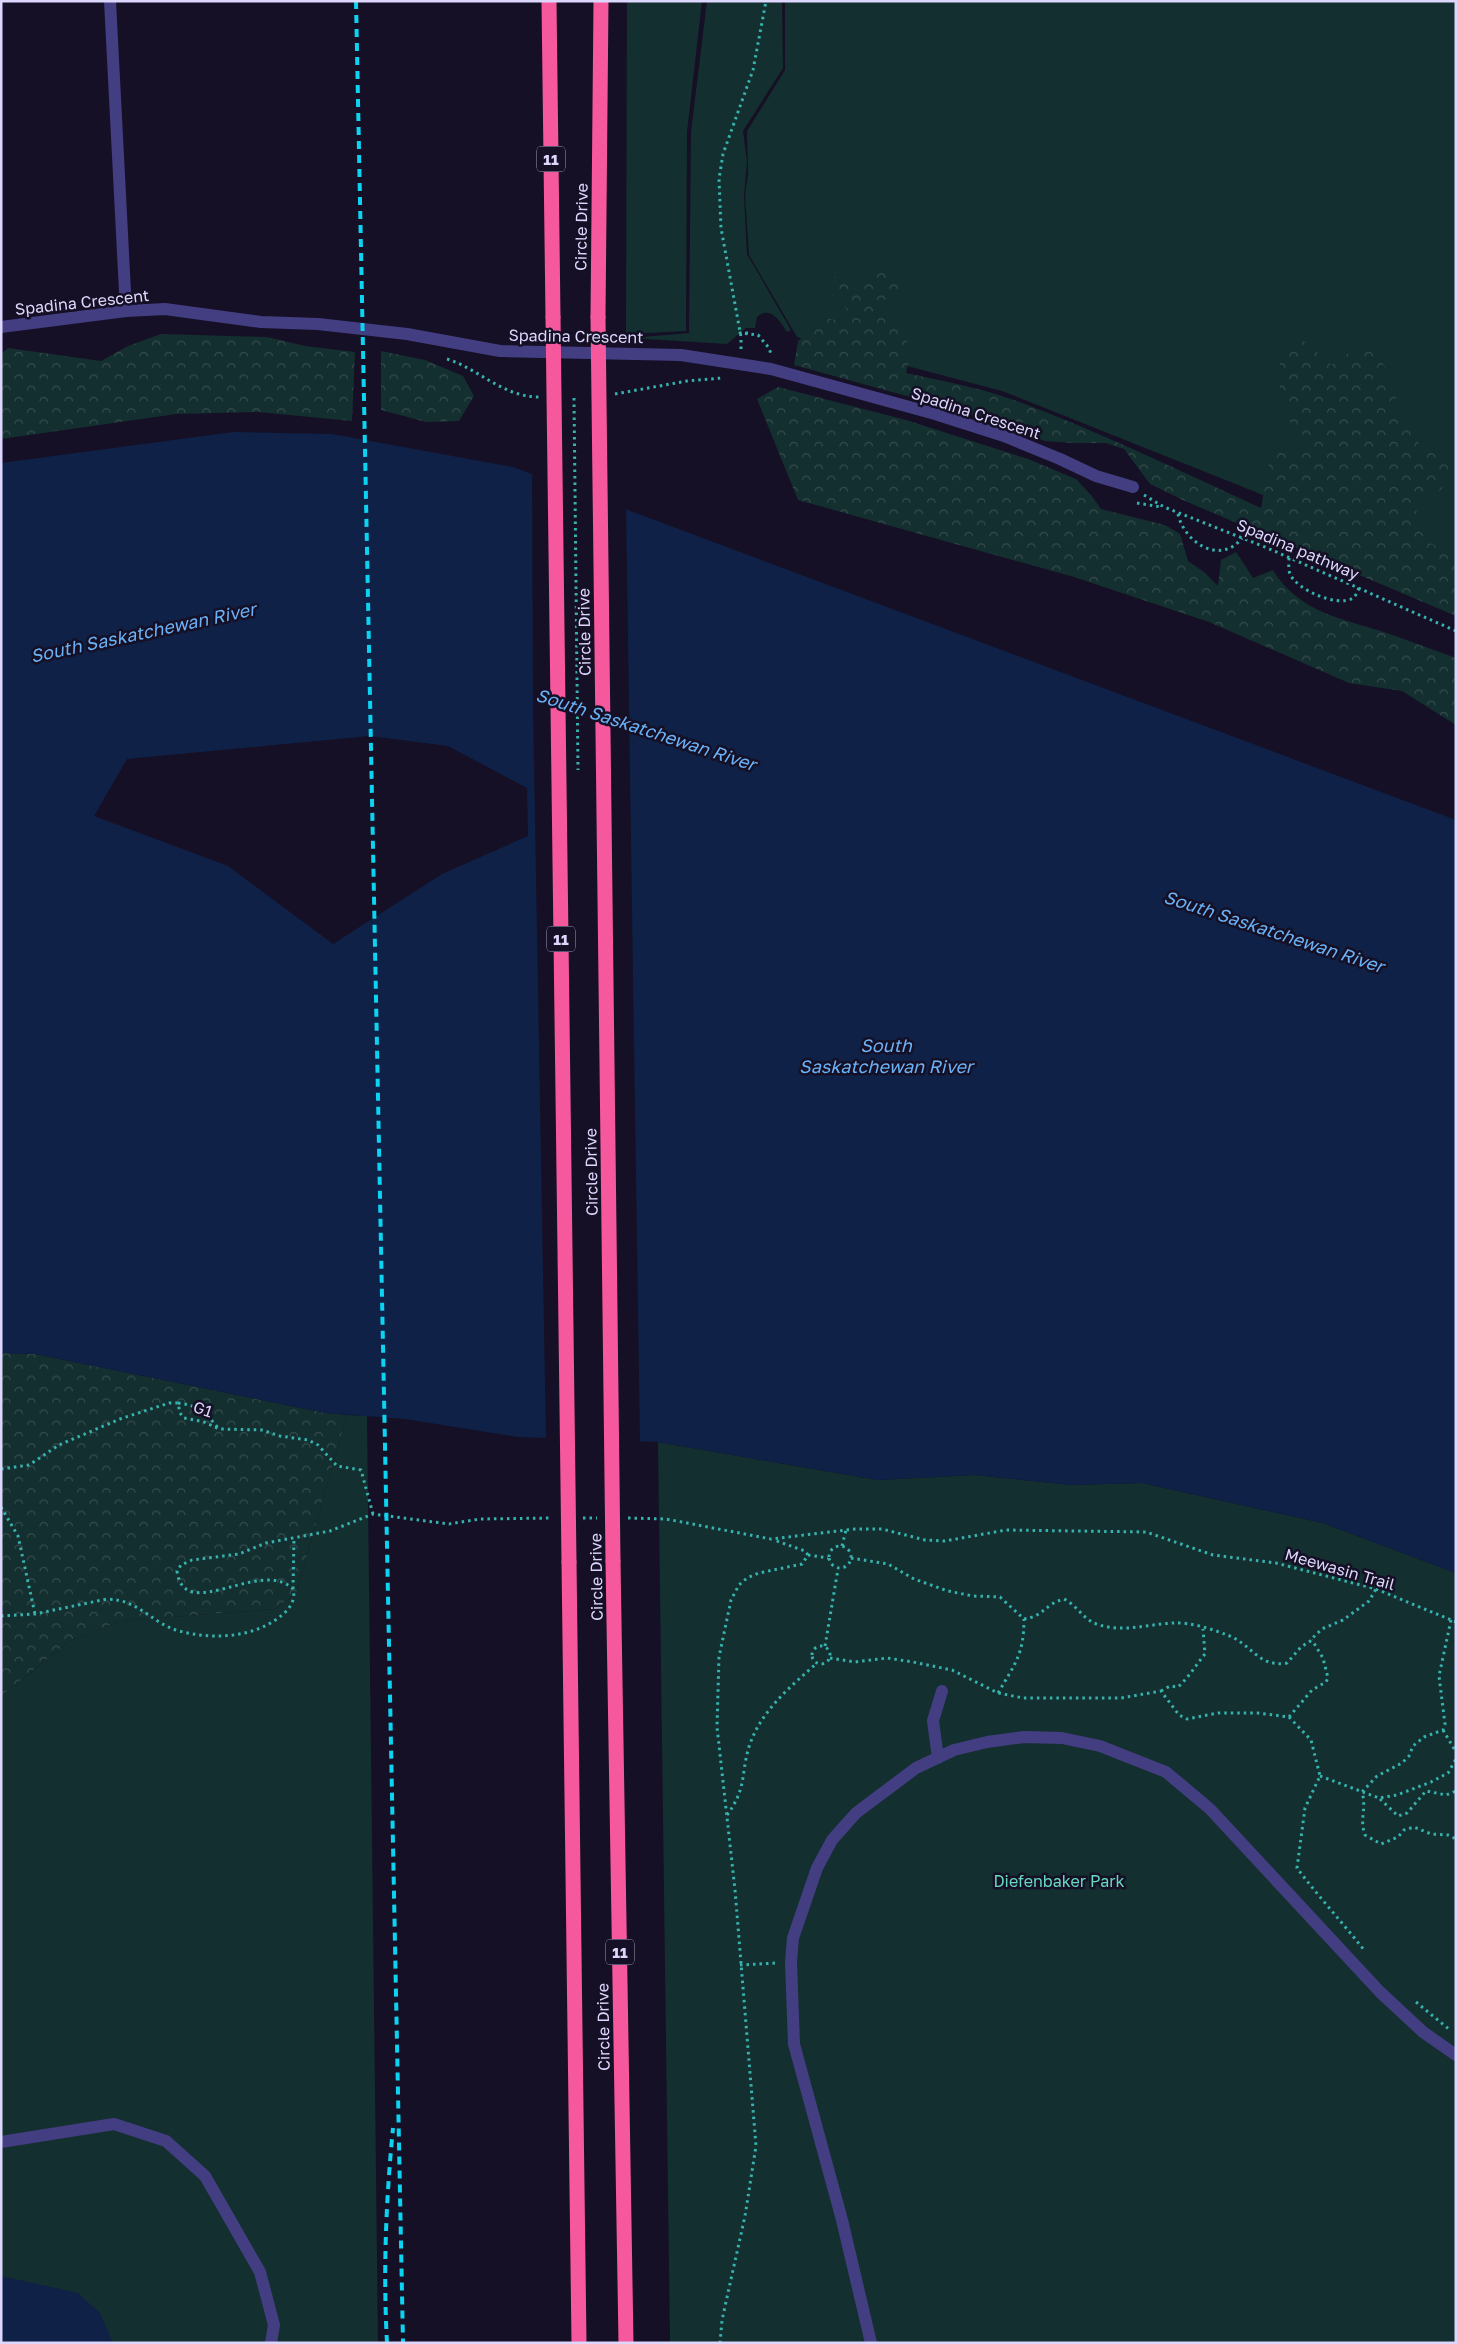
<svg xmlns="http://www.w3.org/2000/svg" width="1457" height="2344" font-family="'Golos Text',sans-serif">
	<style>
		.green { fill: #142f2f }
		.forest { fill: url(#forest-crowns) }
		.water { fill: #0f2146; fill-rule: evenodd }
		.pier { fill: #151025 }
		.lines { fill: none; stroke-linecap: round; stroke-linejoin: round }
		.path { stroke: #36b2af; stroke-width: 3; stroke-dasharray: 2.5 4; stroke-linecap: butt }
		.minor { stroke: #433e82; stroke-width: 12 }
		.highway { stroke: #f6589e; stroke-width: 15 }
		.rail { stroke: #0dd3f2; stroke-width: 4; stroke-dasharray: 8 6; stroke-linecap: butt }
		.highway-bridge { stroke: #f6589e; stroke-width: 15 }
		.labels { text-anchor: middle; dominant-baseline: central; stroke-width: 5; stroke-linejoin: round; paint-order: stroke }
		.shield { fill: #151025; stroke: #a19bbc; stroke-width: 1 }
		.shield-label { font-size: 15px; font-weight: bold; fill: #ddd7fd }
		.street-label { font-size: 16px; fill: #ddd7fd; stroke: #151025 }
		.park-label { font-size: 16px; fill: #66dac1; stroke: #151025 }
		.water-label { font-size: 18px; font-style: italic; fill: #6ab1f7; stroke: #151025 }
	</style>
	<defs>
		<pattern id="forest-crowns" width="20" height="18" patternUnits="userSpaceOnUse" patternTransform="scale(1.25)"><rect width="20" height="18" fill="#142f2f"/><path d="M2 6a3 3 0 1 1 6 0M12 15a3 3 0 1 1 6 0" fill="none" stroke="#364c4e"/></pattern>
	</defs>
	<rect width="100%" height="100%" fill="#151025"/>
	<path class="green" d="M627 1H702L687 132 686 331 626 334Z
		M707 1H782L783 68 743 131 747 162 744 196 747 254 791 330 787 332C780 321 770 305 757 317L755 328H746L727 344 631 338 689 333 691 132Z
		M785 1H1456V582L1360 536 1253 491 1002 391 797 337 749 255 745 195 748 174 747 131 785 70Z
		M347 1415 367 1416 378 2343H1V1696L71 1640 121 1621 275 1609 296 1594Z
		M658 1442 877 1480 975 1475 1071 1485 1142 1483 1323 1523 1456 1573V2343H670Z"/>
	<path class="forest" d="M883 272 899 277 906 288 894 299 880 300 877 310C890 320 910 335 910 353 910 360 907 367 906 373 943 381 981 388 1017 401 1100 432 1180 471 1261 508L1271 452 1285 447 1295 459 1301 448C1288 414 1262 369 1295 339L1306 342 1331 365 1353 350 1371 347C1396 372 1393 414 1416 440 1425 451 1442 458 1455 464L1450 477 1437 495 1425 491 1415 502 1418 519 1429 543 1456 553V616L1185 501 1150 484 1124 449 1106 443H1073L1045 441 961 411 794 365 798 341 826 318 843 322 850 314 840 300 826 292 827 278 840 276 847 285Z
		M161 334 267 337 305 346 355 352 352 421 258 412 176 414 1 439V354L8 348 101 361 128 346Z
		M381 351 425 360 463 376 474 396 459 421 426 422 381 410Z
		M778 387 906 420 1028 459 1076 479 1091 495 1101 509 1165 525 1180 534 1188 561 1204 572 1218 586 1221 560 1236 552 1253 578 1273 570C1299 613 1344 619 1387 633 1410 641 1433 650 1456 658V725L1402 691 1349 683 1209 622 1074 577 798 500 757 399Z
		M1 1353 35 1354 326 1413 347 1415 296 1594 275 1609 121 1621 71 1640 1 1696Z"/>
	<path class="water" d="M233 432 332 434 513 467 1456 820V1573L1323 1523 1142 1483 1071 1485 975 1475 877 1480 658 1442 518 1437 405 1419 326 1413 35 1354 1 1353V463ZM370 736 448 746 527 788 528 836 442 874 333 944 228 866 94 816 127 759Z
		M6 2277 78 2293 100 2313 113 2343H1V2278Z"/>
	<path class="pier" d="M532 471 626 506 640 1444 546 1441 533 709Z"/>
	<g class="lines">
		<path class="path" d="M748 333H740L758 335 769 348 771 354
			M741 349V337L721 228 719 179 723 154 753 70 766 1
			M447 359C479 369 503 397 539 397
			M615 394 687 381 722 378
			M574 398 578 770
			M1144 495 1164 507 1265 547 1456 631
			M1137 503 1161 507
			M1178 514C1184 542 1220 566 1242 538
			M1289 558C1289 563 1288 569 1290 574 1296 589 1337 608 1353 598 1356 596 1357 592 1359 588
			M178 1403C198 1405 206 1413 218 1428
			M1 1469 29 1465 59 1445 120 1419 169 1403H178L180 1413 184 1418 204 1422 219 1429 262 1430 280 1436 308 1440 318 1445 337 1466 361 1470 373 1514
			M1 1507 18 1536 35 1614
			M583 1518H597
			M628 1518 666 1519 771 1539 855 1529H882L925 1540 945 1541 1006 1530 1146 1532 1213 1555 1276 1563 1376 1589 1456 1622
			M829 1557a11 11 0 1 1 22 0a11 11 0 1 1-22 0Z
			M842 1546 846 1530
			M808 1555 828 1558
			M851 1558 888 1564 914 1579 948 1591 973 1596 1000 1597 1024 1619C1044 1616 1045 1604 1064 1599 1076 1605 1083 1618 1094 1623 1121 1634 1147 1624 1174 1623 1190 1622 1212 1629 1227 1635 1251 1643 1258 1668 1287 1663L1301 1647 1312 1640 1315 1635 1324 1628 1343 1620 1369 1601 1376 1589
			M293 1589 294 1538
			M1 1616 35 1614 107 1599C140 1600 151 1623 179 1631 213 1640 255 1638 282 1615 290 1609 296 1599 293 1589 261 1557 184 1625 177 1571L181 1565 192 1560 239 1554 266 1543 330 1531 373 1514 449 1524 480 1519 552 1518
			M1451 1620 1439 1676 1445 1724 1443 1730 1424 1737 1413 1746 1409 1756 1402 1763 1377 1776 1362 1792C1367 1810 1359 1818 1365 1835L1381 1844 1398 1837 1404 1830 1414 1827 1431 1834 1448 1835 1456 1839
			M812 1655a9 9 0 1 1 18 0a9 9 0 1 1-18 0Z
			M825 1646 838 1569
			M830 1658 855 1662 887 1658 913 1662 952 1670 998 1693 1023 1698H1121L1161 1691 1179 1715 1187 1719 1218 1713H1258L1289 1717 1311 1740 1320 1776 1305 1808 1297 1868C1318 1896 1342 1922 1364 1950
			M1161 1691 1170 1686 1178 1687C1189 1677 1196 1665 1205 1654L1203 1629
			M998 1693C1015 1664 1024 1654 1024 1619
			M1289 1717 1312 1690 1326 1682 1328 1678 1323 1658 1312 1640
			M1443 1730 1456 1752
			M1320 1776 1379 1798 1397 1795 1431 1782 1448 1773 1456 1759
			M1380 1799 1398 1816 1407 1813 1426 1791 1446 1795 1456 1791
			M727 1815C746 1789 741 1777 748 1750 759 1712 789 1688 817 1663
			M740 1965 776 1963
			M1416 2002 1450 2030
			M720 2343 722 2320 745 2216 756 2146 735 1890 717 1727 719 1657 731 1600 739 1585 747 1578 759 1573 802 1564 808 1555 805 1551 774 1540"/>
		<path class="minor" d="M110 1 126 311
			M1 327 126 311 165 309 261 322 318 324 407 334 500 351 681 355 771 369 935 414 1004 436 1060 459 1096 476 1133 487
			M938 1758 933 1721 942 1691
			M1 2142 114 2124 166 2141 205 2176 260 2272 274 2325 271 2343
			M871 2343 842 2220 794 2044 791 1962 793 1938 817 1868 832 1840 856 1813 916 1768 954 1750 987 1742 1024 1737 1062 1738 1100 1746 1166 1772 1210 1809 1380 1992 1423 2032 1456 2055"/>
		<path class="highway" d="M549 1 553 317
			M598 317 601 1
			M613 1561 626 2343
			M569 1562 579 2343"/>
		<path class="rail" d="M356 1 403 2343
			M387 2343C383 2271 386 2200 393 2128"/>
		<path class="highway-bridge" d="M553 317 569 1562
			M598 317 613 1561"/>
	</g>
	<g class="labels">
		<g class="shield">
			<rect x="537" y="146.5" width="28" height="25" rx="4"/>
			<rect x="547" y="926.5" width="28" height="25" rx="4"/>
			<rect x="606" y="1939.5" width="28" height="25" rx="4"/>
		</g>
		<g class="shield-label">
			<text x="551" y="159">11</text>
			<text x="561" y="939">11</text>
			<text x="620" y="1952">11</text>
		</g>
		<g class="street-label">
			<text transform="translate(581 227) rotate(-89)">Circle Drive</text>
			<text transform="translate(82 302) rotate(-6)">Spadina Crescent</text>
			<text transform="translate(576 336) rotate(1)">Spadina Crescent</text>
			<text transform="translate(976 413) rotate(18)">Spadina Crescent</text>
			<text transform="translate(1298 549) rotate(23)">Spadina pathway</text>
			<text transform="translate(584 632) rotate(-91)">Circle Drive</text>
			<text transform="translate(591 1172) rotate(-91)">Circle Drive</text>
			<text transform="translate(203 1409) rotate(19)">G1</text>
			<text transform="translate(1340 1569) rotate(16)">Meewasin Trail</text>
			<text transform="translate(596 1577) rotate(-91)">Circle Drive</text>
			<text transform="translate(603 2027) rotate(-91)">Circle Drive</text>
		</g>
		<g class="park-label">
			<text x="1059" y="1881">Diefenbaker Park</text>
		</g>
		<g class="water-label">
			<text transform="translate(143 632) rotate(-12)">South Saskatchewan River</text>
			<text transform="translate(646 729) rotate(18)">South Saskatchewan River</text>
			<text transform="translate(1274 931) rotate(18)">South Saskatchewan River</text>
			<text x="886" y="1045">South<tspan x="886" dy="21">Saskatchewan River</tspan></text>
		</g>
	</g>
	<rect width="1457" height="2344" fill="none" stroke="#ddd7fd" stroke-width="5"/>
</svg>
